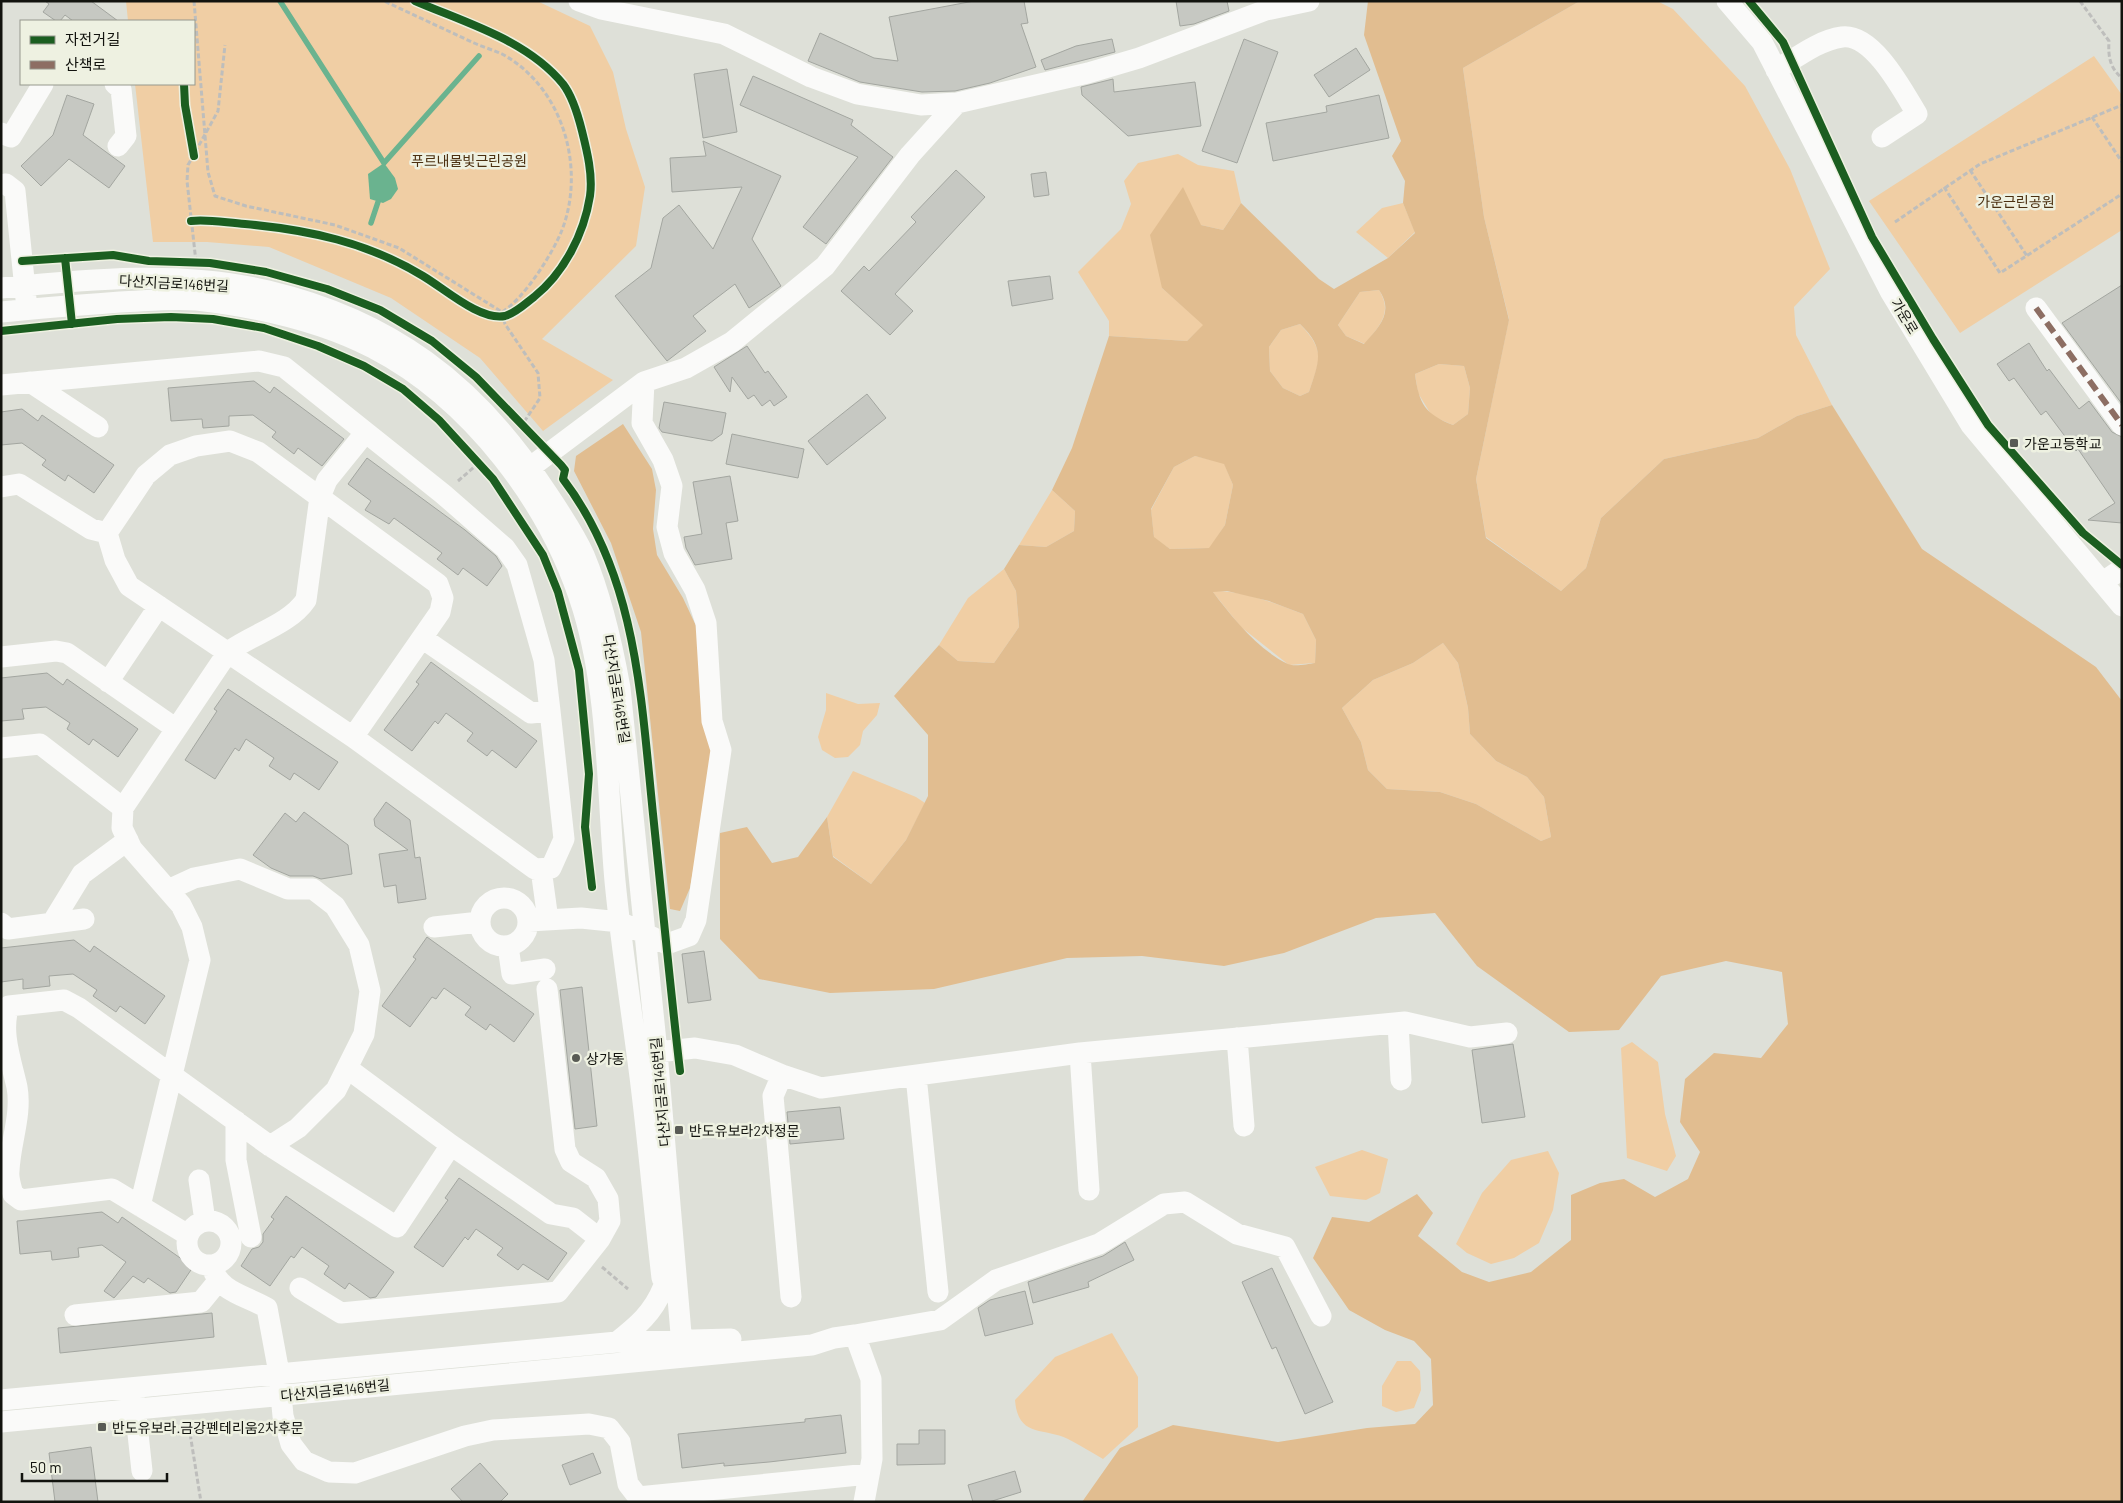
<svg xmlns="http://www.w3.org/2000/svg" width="2123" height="1503" font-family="Barlow,'Noto Sans KR',sans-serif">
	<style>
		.green { fill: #f0cea4 }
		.forest { fill: #e1bd90; fill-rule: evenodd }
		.water { fill: #6ab38f }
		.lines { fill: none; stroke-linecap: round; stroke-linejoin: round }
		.stream { stroke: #6ab38f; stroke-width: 5.5 }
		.building { fill: #c6c8c2; stroke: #a3a6a0 }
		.path { stroke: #bebebc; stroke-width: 3; stroke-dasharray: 5 2.5; stroke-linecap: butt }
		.minor { stroke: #fafaf9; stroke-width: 21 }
		.quiet { stroke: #8d6e63; stroke-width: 6; stroke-dasharray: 12 6; stroke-linecap: butt }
		.cycleway-casing { stroke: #eef1e1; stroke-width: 11 }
		.cycleway { stroke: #1b5e20; stroke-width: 8 }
		.poi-dot { fill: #595b55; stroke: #eef1e1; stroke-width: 2 }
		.labels { text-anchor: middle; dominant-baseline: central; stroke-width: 5; stroke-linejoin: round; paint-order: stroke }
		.park-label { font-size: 14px; fill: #4b3010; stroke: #eef1e1 }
		.street-label { font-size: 14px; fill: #12130e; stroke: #eef1e1 }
		.poi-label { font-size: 14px; fill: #12130e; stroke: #eef1e1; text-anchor: start }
	</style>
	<rect width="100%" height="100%" fill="#dee0d8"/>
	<path class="green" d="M126 1H537L590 26 613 72 626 129 645 187 636 246 542 339 613 380 543 431 480 358 391 298 269 247 207 242H153L135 84H194V21H128Z
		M1580 1H1657L1673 9 1745 86 1790 169 1830 269 1794 307 1796 335 1832 405 1797 416 1758 438 1664 459 1601 518 1586 568 1561 591 1486 537 1476 479 1509 319 1484 217 1463 68Z
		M2094 56 2122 95V230L1960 333 1869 201Z
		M1178 154 1198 165 1234 171 1241 203 1223 230 1201 225 1162 288 1204 325 1187 341 1109 336V321L1078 272 1121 229 1131 204 1124 181 1138 163Z
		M1403 203 1415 232 1388 258 1356 232 1382 208Z
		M1379 290C1393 313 1380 325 1365 344L1346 336 1338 325 1360 292Z
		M1300 324C1326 352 1320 359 1309 392L1300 396 1283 388 1270 371 1269 347 1281 330Z
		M1439 364 1464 366 1470 388 1468 414 1453 425 1432 416 1418 393 1415 374Z
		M1195 456 1224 463 1233 485 1225 525 1210 548 1170 549 1154 538 1151 510 1174 467Z
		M1052 490 1075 511 1074 531 1046 547 1019 545Z
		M1004 569 1016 591 1019 627 994 663 958 661 939 645 968 598Z
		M1212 591C1243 590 1274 603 1303 614L1316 640 1315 663 1289 665 1241 627Z
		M1443 643 1458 663 1468 708 1470 734 1496 761 1527 777 1544 797 1551 837 1541 841 1476 804 1440 792 1387 789 1368 770 1361 742 1342 708 1373 680 1413 663Z
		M826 693 858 704 880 703 877 715 863 731 860 745 848 757 835 758 822 750 818 737 826 710Z
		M853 771 916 797 925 803 906 840 871 884 833 856 827 817Z
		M1632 1042 1658 1062 1665 1114 1676 1156 1667 1171 1627 1158 1621 1048Z
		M1362 1150 1388 1159 1380 1193 1366 1200 1330 1196 1315 1167Z
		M1548 1151 1559 1173 1553 1210 1539 1243 1514 1258 1491 1264 1467 1253 1456 1244 1482 1193 1511 1160Z
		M1112 1333 1138 1377V1427L1103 1459C1091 1452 1080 1445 1068 1439 1043 1427 1018 1438 1015 1400L1055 1357Z
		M1397 1361H1411L1420 1371 1421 1390 1414 1408 1396 1412 1382 1406V1386Z"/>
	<path class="forest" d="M1368 1H1580L1463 68 1484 217 1509 320 1476 479 1486 538 1561 591 1586 568 1601 518 1664 459 1758 438 1797 416 1832 405 1922 549 2096 667 2122 701V1502H1082L1120 1448 1173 1425 1278 1442 1367 1428 1415 1424 1433 1405 1431 1359 1414 1341 1385 1330 1349 1310 1313 1258 1332 1217 1369 1222 1417 1194 1433 1213 1418 1236 1462 1272 1489 1282 1531 1272 1571 1240V1195L1600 1183 1624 1179 1655 1197 1688 1179 1700 1152 1680 1122 1685 1079 1714 1053 1761 1058 1788 1024 1782 972 1726 961 1661 976 1619 1030 1569 1032 1477 966 1435 913 1376 918 1284 953 1224 966 1142 956 1067 958 934 989 830 993 759 979 720 939V833L747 827 772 863 798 857 827 817 833 857 871 884 906 840 928 796V735L894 696 939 645 958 661 994 663 1019 627 1016 591 1004 569 1019 545 1046 547 1074 531 1075 511 1052 490 1072 448 1109 336 1187 341 1203 325 1162 288 1150 235 1183 187 1201 225 1223 230 1241 203 1319 279 1334 289 1388 258 1415 233 1403 203 1405 181 1392 156 1401 141 1364 35ZM1379 290C1394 312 1380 326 1364 344L1346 336 1338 325 1360 292ZM1300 324C1326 349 1319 361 1309 392L1300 396 1283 388 1270 371 1269 347 1281 330ZM1439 364 1464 366 1470 388 1468 414 1453 425C1425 414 1419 404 1415 374ZM1195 456 1224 464 1233 485 1225 525 1209 548 1170 549 1154 537 1151 509 1174 467ZM1227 591 1269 601 1303 614 1316 640 1315 663C1308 664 1294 667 1288 664 1258 650 1232 617 1213 592ZM1443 643 1458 663 1468 708 1470 734 1496 761 1527 777 1544 797 1551 837 1541 841 1476 804 1440 792 1387 789 1368 770 1361 742 1342 708 1373 680 1413 663Z
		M623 424 652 469 656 490 653 529 657 555 683 598 697 628 715 749 690 888 680 911 670 909 641 632 611 543 574 471 576 456Z"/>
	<path class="water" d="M384 163 395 178 398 189 391 199 383 203 370 199 368 174Z"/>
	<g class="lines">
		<path class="stream" d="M280 1 384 163 479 56
			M371 223 378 202"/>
	</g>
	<path class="building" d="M45 1H91L118 21H73L65 15 60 21H56L43 12 49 4Z
		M974 1H1024L1028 23 1021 24 1036 67 990 83 955 91 922 92 860 82 808 61 820 33 874 58 898 61 889 17Z
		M1176 1H1227L1229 11 1194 24 1180 26Z
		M1112 39 1115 52 1045 70 1041 60 1076 46Z
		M1244 39 1278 52 1237 163 1202 151Z
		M1356 48 1370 70 1329 97 1314 75Z
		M727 69 737 132 703 138 694 74Z
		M753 76 853 120 851 125 893 157 826 244 803 227 858 157 740 105Z
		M1113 79 1114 92 1195 82 1201 126 1128 136 1082 95 1081 87Z
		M67 95 94 104 83 135 125 166 109 188 69 159 41 186 21 166 53 135Z
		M1379 95 1389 138 1273 161 1266 123 1327 112 1326 106Z
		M703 141 781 176 752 239 781 286 749 308 735 284 693 316 706 331 667 361 615 296 651 268 663 218 679 205 713 249 742 187 672 192 670 158 706 156Z
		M956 170 985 197 895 294 913 311 890 335 841 291 864 266 869 271 916 222 911 217Z
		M1046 172 1049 195 1034 197 1031 174Z
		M1050 276 1053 299 1012 306 1008 281Z
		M2122 285V404L2062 323Z
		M2029 343 2047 371 2049 369 2079 409 2089 401 2112 432 2122 437V523L2088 520 2115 503 2078 449 2076 451 2046 411 2041 415 2014 378 2009 381 1997 364Z
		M747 346 765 373 768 371 787 397 774 406 770 400 762 406 754 395 748 399 732 377 730 392 714 367Z
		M254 381 270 393 274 387 344 439 322 466 298 448 294 454 272 437 276 432 253 415 229 416V426L203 428 202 419 171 421 168 388Z
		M867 394 886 418 827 465 808 441Z
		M664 402 726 413 722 434 712 441 662 432 659 428Z
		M22 409 38 421 42 415 114 465 94 493 68 475 65 481 42 465 46 460 22 443 1 445V412Z
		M732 434 804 449 798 478 726 464Z
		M367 458 465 530 496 556 502 566 487 586 463 568 458 575 437 559 442 553 394 518 389 524 365 510 371 501 348 484Z
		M730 476 738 521 726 523 732 559 695 565 686 548 684 537 702 534 693 482Z
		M431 662 537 741 516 768 492 750 487 756 467 741 473 733 446 713 438 724 435 721 412 751 384 730 419 684 416 682Z
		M47 673 63 685 67 679 138 729 118 757 93 739 89 745 67 729 70 723 46 707 22 709 24 719 1 721V678Z
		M228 689 338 762 319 790 294 773 290 780 269 766 274 758 246 739 239 751 235 748 215 779 185 760 217 711 214 709Z
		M386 802 410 820 415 858 420 857 426 899 398 903 396 885 384 887 379 854 408 850 375 826 374 819Z
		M304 812 348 845 352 874 321 879 313 876H290L271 868 253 855 285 813 296 822Z
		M427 937 534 1014 514 1042 490 1024 486 1030 465 1015 471 1007 444 988 436 999 432 997 410 1027 382 1006 416 959 413 957Z
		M74 940 90 952 94 946 165 996 145 1024 120 1006 116 1012 93 996 97 990 73 974 49 976 50 986 23 989V979L1 982V948Z
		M704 951 711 1000 688 1003 682 954Z
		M582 987 597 1126 575 1129 560 990Z
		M1513 1044 1525 1117 1482 1123 1472 1050Z
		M840 1107 844 1139 790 1144 787 1112Z
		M459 1178 567 1253 548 1280 523 1264 518 1270 497 1255 503 1248 476 1229 468 1240 465 1237 443 1267 414 1247 448 1200 445 1198Z
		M286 1196 394 1272 376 1297 370 1298 349 1283 345 1289 324 1274 329 1266 302 1247 294 1258 291 1256 270 1286 241 1266 252 1249 259 1247 263 1242V1234L274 1219 271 1217Z
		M102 1212 118 1223 122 1217 193 1267 176 1292 170 1293 148 1278 144 1283 133 1276 114 1298 104 1291 126 1262 102 1245 78 1248 79 1257 52 1260 51 1251 20 1254 17 1221Z
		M1125 1242 1134 1260 1088 1282 1089 1287 1033 1303 1028 1282 1103 1256Z
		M1272 1268 1333 1402 1305 1414 1276 1347 1272 1349 1242 1282Z
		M1025 1291 1033 1324 985 1336 978 1308 990 1300Z
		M212 1313 214 1337 60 1353 58 1328Z
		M841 1415 846 1453 769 1462 724 1466V1463L682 1468 678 1434 805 1422V1419Z
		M919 1430H945V1464L897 1465V1444H919Z
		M91 1447 98 1502H55L49 1453Z
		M593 1453 601 1473 570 1485 562 1465Z
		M480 1463 508 1494 500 1502H463L451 1489Z
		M1015 1471 1021 1492 989 1502H973L968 1485Z"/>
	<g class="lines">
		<path class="path" d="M194 1 208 172 215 196 246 206 335 225 399 248 502 312C524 299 553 253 562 230 586 168 563 87 502 54 493 50 483 47 474 43 444 29 414 15 384 1
			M2080 1 2109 41C2108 57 2110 68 2122 78
			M2092 117 2122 162
			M1970 170 2027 256
			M1944 187 2000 273 2122 194
			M1895 222 1980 164 2122 105
			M196 262 187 181 188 165 218 111 225 45
			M502 312 505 324 538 373 540 398 522 425
			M458 481 480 462
			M602 1267 628 1289
			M189 1427 201 1502"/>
		<path class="minor" d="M579 1 601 9 724 34 811 77 857 94 921 105 957 103 1088 73 1139 58 1266 10 1309 1
			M1727 1 1762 42 1890 291 1971 425 2122 606
			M1776 70C1796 58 1819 40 1842 37 1873 33 1903 91 1917 114L1882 137
			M115 84 121 89 126 136 118 146
			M1 133 11 137 43 84
			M6 184 15 191 26 299
			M1 288C89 279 182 270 268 291 390 320 474 383 543 487 557 508 573 531 584 555 602 598 612 643 620 688L657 1052 683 1357
			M2036 308 2122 425
			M1 312C41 308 80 305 120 302 146 301 172 298 197 300 257 307 319 320 373 348 471 399 551 504 583 609 609 695 607 792 615 881 621 944 631 1006 639 1069 648 1138 654 1209 662 1278
			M30 382 98 427
			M1 385 259 361 284 367 443 494 505 548 517 565 544 660 550 711 564 839 551 868 535 869 353 737 129 586 115 560 107 533 91 529 19 484 1 487
			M520 475 644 382
			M107 533 146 475 170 455 196 446 230 441 258 452 438 584 443 598 440 612 353 737
			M2103 582 2122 569
			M422 638 531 713 550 711
			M1 657 56 651 67 653 175 728
			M108 682 159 606
			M1 748 40 744 123 808
			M541 869 548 920
			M168 890 194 878 240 869 288 889H313L335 906 359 945 370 991 364 1034 336 1090 298 1128 270 1146
			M480 922a24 24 0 1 1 48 0a24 24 0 1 1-48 0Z
			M529 921 581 918 620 922 667 944 689 936 696 920 721 750 712 721 706 623 695 590 674 553 667 527 672 486 663 460 642 423 644 382 686 368 732 342 825 266 910 155 957 103
			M1 923 8 929 84 919
			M52 923 82 874 128 840
			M434 927 480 922
			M508 946 512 974 545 969
			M1398 1023 1401 1080
			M1237 1038 1244 1126
			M657 1052 695 1048 735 1055 782 1075 821 1088 1080 1053 1405 1022 1470 1037 1507 1033
			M1080 1053 1089 1190
			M347 1068 451 1145 551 1214 573 1218 600 1239
			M782 1075 773 1096 791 1297
			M916 1076 938 1292
			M236 1121V1160L251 1237
			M199 1180 205 1221
			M140 1206 200 960 192 927 181 905 132 849 122 828 123 808 228 652C252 634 289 625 306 600L320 497 327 480 365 433
			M187 1243a22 22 0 1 1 44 0a22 22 0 1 1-44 0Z
			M188 1235 112 1189 21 1200 13 1194C11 1187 8 1178 9 1171 10 1143 22 1115 17 1087 11 1060 0 1031 9 1006L64 1000 79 1008 270 1146 397 1227 451 1145
			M212 1265C216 1291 247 1296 267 1308L279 1373 283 1416 291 1444 304 1461 329 1472 355 1473 465 1436 493 1430 589 1424 609 1428 620 1442 628 1484 638 1497 869 1474
			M300 1288 341 1313 558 1292 600 1239 610 1221 608 1199 596 1178 571 1162 565 1149 547 989
			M75 1315 201 1302 219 1280
			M855 1335 940 1320 996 1280 1099 1244 1164 1204 1185 1202 1237 1234 1285 1247 1321 1316
			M617 1342C637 1326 653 1313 663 1288
			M134 1397 142 1471
			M1 1400 617 1342 731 1339
			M1 1422 812 1345 834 1338 855 1335 871 1379 872 1459 864 1502"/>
		<path class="quiet" d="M2036 308 2122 425"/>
		<defs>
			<path id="cycleway" d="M1749 1 1783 42 1872 237 1933 339 1988 425 2083 533 2122 565
				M184 84 185 105 194 156
				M191 221C209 219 227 223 245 224 309 230 367 242 423 276 445 289 480 321 505 316 516 313 526 303 534 297 564 273 584 234 590 196 593 175 587 151 582 131 578 115 573 97 563 84 527 40 466 23 415 1
				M65 258 72 324
				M22 261 113 255 149 261 210 263 266 272 327 289 380 310 432 341 476 377 561 465 565 470 563 479C637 576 641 698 653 814 662 900 670 986 680 1071
				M1 331 117 319 171 317 213 319 264 328 318 346 364 366 403 389 439 420 493 479 543 555 558 592 579 670 589 774 585 827 592 887"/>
		</defs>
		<use href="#cycleway" class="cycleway-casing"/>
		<use href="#cycleway" class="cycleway"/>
	</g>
	<g class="poi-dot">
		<rect x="2009" y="438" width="10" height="10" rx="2.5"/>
		<circle cx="576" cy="1058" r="5"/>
		<rect x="674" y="1125" width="10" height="10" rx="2.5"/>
		<rect x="97" y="1422" width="10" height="10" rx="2.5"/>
	</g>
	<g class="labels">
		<g class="park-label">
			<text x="469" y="160">푸르내물빛근린공원</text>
			<text x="2016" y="201">가운근린공원</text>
		</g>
		<g class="street-label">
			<text transform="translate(174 283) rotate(3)">다산지금로146번길</text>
			<text transform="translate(1905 316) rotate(59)">가운로</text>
			<text transform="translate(617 689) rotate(81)">다산지금로146번길</text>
			<text transform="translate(660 1092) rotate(-95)">다산지금로146번길</text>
			<text transform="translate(335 1390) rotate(-6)">다산지금로146번길</text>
		</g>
		<g class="poi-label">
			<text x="2024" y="443">가운고등학교</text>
			<text x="586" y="1058">상가동</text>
			<text x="689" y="1130">반도유보라2차정문</text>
			<text x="112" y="1427">반도유보라.금강펜테리움2차후문</text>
		</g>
	</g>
	<rect width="2123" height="1503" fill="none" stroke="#12130e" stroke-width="5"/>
	<rect x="20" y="20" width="175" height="65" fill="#eef1e1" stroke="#96988d"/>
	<rect x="30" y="36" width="25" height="8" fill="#1b5e20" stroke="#96988d"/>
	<text x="65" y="45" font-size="15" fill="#12130e">자전거길</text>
	<rect x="30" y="61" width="25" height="8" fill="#8d6e63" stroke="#96988d"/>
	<text x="65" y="70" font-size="15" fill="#12130e">산책로</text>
	<path d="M22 1473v8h145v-8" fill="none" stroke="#12130e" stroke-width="2.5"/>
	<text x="30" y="1473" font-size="15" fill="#12130e" stroke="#eef1e1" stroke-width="4" paint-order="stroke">50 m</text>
</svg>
